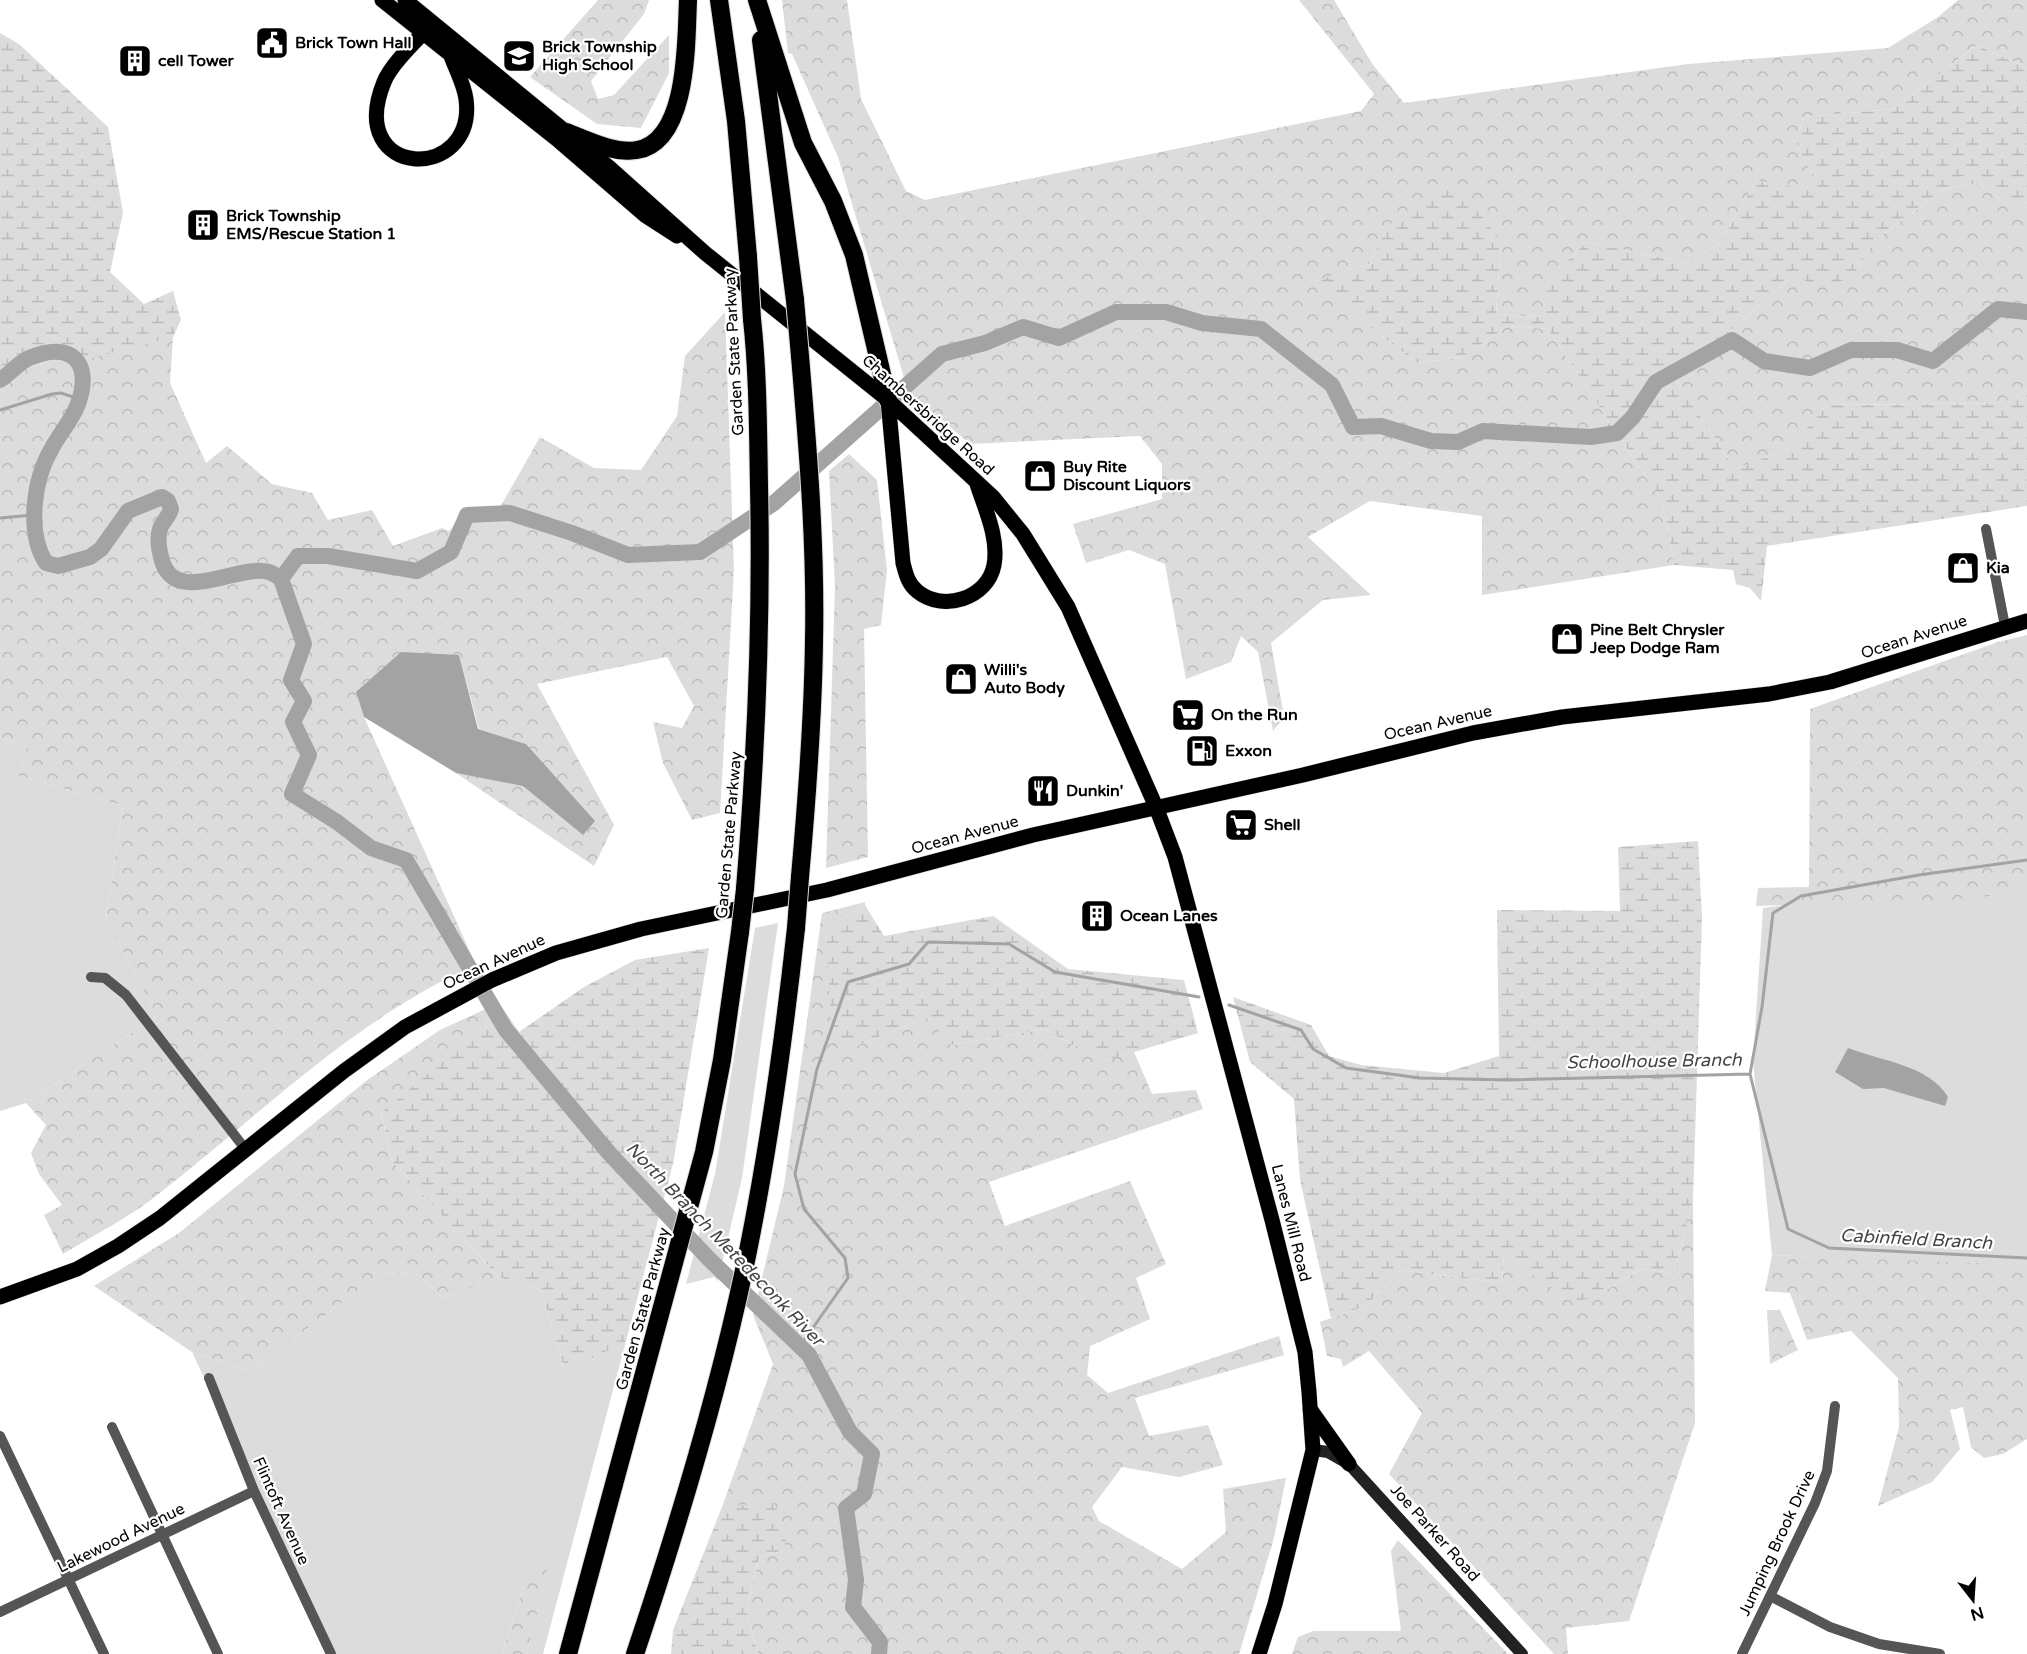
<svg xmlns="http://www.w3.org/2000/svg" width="2027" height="1654" font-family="'Varela Round',sans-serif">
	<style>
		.green { fill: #dcdcdc }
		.forest { fill: url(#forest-crowns) }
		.wetland { fill: url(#wetland-marsh) }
		.water { fill: #a3a3a3 }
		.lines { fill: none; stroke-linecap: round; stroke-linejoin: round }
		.stream { stroke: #a3a3a3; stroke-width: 3 }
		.river { stroke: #a3a3a3; stroke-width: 16 }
		.primary-casing { stroke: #dbdbdb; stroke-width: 16 }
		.highway-casing { stroke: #dbdbdb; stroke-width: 20 }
		.street { stroke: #555; stroke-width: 10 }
		.secondary { stroke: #222; stroke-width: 12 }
		.primary { stroke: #000; stroke-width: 15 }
		.highway { stroke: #000; stroke-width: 18 }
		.highway-bridge-casing { stroke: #dbdbdb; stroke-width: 20; stroke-linecap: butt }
		.highway-bridge { stroke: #000; stroke-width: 18 }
		.labels { text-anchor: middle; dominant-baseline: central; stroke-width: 4.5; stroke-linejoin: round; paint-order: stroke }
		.poi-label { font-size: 16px; font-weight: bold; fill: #000; stroke: #fff; text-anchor: start }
		.street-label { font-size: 16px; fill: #000; stroke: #fff }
		.water-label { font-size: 18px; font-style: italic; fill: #444; stroke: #fff }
	</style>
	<defs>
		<pattern id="forest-crowns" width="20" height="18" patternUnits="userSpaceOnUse" patternTransform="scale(1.5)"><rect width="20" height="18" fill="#dcdcdc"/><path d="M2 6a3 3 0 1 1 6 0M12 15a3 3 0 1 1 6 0" fill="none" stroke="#bbb"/></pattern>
		<pattern id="wetland-marsh" width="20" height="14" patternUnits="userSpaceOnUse" patternTransform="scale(1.5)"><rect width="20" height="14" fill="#dcdcdc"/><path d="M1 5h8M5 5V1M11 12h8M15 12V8" fill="none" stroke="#bbb"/></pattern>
	</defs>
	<rect width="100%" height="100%" fill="#fff"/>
	<path class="green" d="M0 737 27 746 18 776 123 806 106 918 157 1016 26 1103 0 1111Z
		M2027 874V1267L1772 1255 1753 1062 1763 908Z
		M778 923 742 1178 718 1281 714 1277 686 1284 715 1174 755 928Z
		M652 1243 543 1654H527L549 1561 527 1576 502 1654H333L192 1352 250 1371 381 1274 416 1273 443 1298 499 1277 541 1290 565 1371Z"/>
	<path class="forest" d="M598 0H649L644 14 591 81 598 99 614 95 669 35V73L641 128 597 124 530 77Z
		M782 0H847L861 99 906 191 925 200 1361 111 1374 94 1299 0H1334L1373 65 1404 103 1688 64 1888 48 1938 17 1958 0H2027V68L1977 45 1893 109 1804 117 1795 141 1821 192 1756 181 1720 243 1687 263 1586 242 1551 277 1543 317 1496 314 1501 243 1388 226 1369 264 1313 282 1417 363 1462 357 1508 326 1548 329 1663 503 1674 565 1482 595V516L1370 501 1308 537 1371 595 1323 600 1271 643 1284 717 1273 731 1258 652 1241 636 1231 662 1186 679 1165 564 1129 550 1086 563 1073 524 1162 499V464L1140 436 970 444 900 385 905 381 838 157 792 54 788 53Z
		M1978 183 2016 211 2027 202V390L2008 403 1827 405 1789 448 1735 469 1676 379 1794 275 1852 278 1875 240 1944 189Z
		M725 312 734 570 720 813 692 820 663 763 653 722 682 728 694 706 667 657 537 684 614 825 594 866 456 773 523 785 583 835 526 744 479 729 459 655 356 692 364 717 476 965C356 1017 259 1116 156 1196 128 1218 94 1235 63 1254L44 1215 62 1205 39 1174 31 1153 46 1125 26 1103 157 1016 106 918 123 806 18 776 27 746 0 737V372L173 337 170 383 206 463 227 446 272 484 312 493 328 520 372 510 393 546 442 528 449 531 455 524 499 509 540 437 594 468 641 470 677 416 685 356Z
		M849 454 877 480 887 570 881 625 864 629 868 857 826 868 835 586 829 471Z
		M2027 635V888L1973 899 1756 906 1758 888 1809 887 1810 709 1998 642Z
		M865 902V905L826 929 849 1049 928 1017 951 1045 1044 1029 1104 1061 1134 1052 1152 1094 1196 1090 1203 1109 989 1182 1005 1226 1130 1181 1166 1264 1136 1278 1150 1319 1090 1346 1087 1375 1108 1393 1279 1336 1284 1355 1135 1398 1149 1436 1208 1425 1223 1465 1179 1477 1122 1467 1092 1507 1099 1521 1182 1569 1226 1532 1223 1489 1286 1478 1274 1538 1239 1654H758L746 1610 759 1558 785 1550 722 1507 773 1364 753 1315 784 1186 822 913Z
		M490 1007 485 1026 381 1114 392 1161 499 1277 443 1298 416 1273 381 1274 250 1371 192 1352 94 1286 179 1233 366 1081 440 1030Z
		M1693 1201 1695 1423 1629 1621 1566 1628 1568 1654H1554L1389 1474 1422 1413 1369 1351 1343 1367 1341 1359 1327 1356 1320 1322 1366 1306 1400 1270 1502 1283 1504 1255 1593 1298 1641 1269 1674 1273Z
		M1772 1255 2027 1265V1439L2003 1454 1984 1458 1971 1447 1963 1407 1950 1410 1960 1449 1932 1482 1878 1506 1899 1427 1898 1378 1851 1331 1807 1340 1790 1293 1765 1291Z
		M1767 1310H1780L1798 1350 1770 1364Z
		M1398 1540 1508 1654H1292L1298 1637 1313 1631H1401L1391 1551Z
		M550 1559 527 1654H502L527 1576Z"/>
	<path class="wetland" d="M0 33 19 44 108 127 123 213 110 272 144 304 173 291 181 320 173 337 88 359 43 363 0 372Z
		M1977 45 2027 68V202L2016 211 1978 183 1944 189 1875 240 1852 278 1818 287 1794 275 1676 379 1735 469 1789 448 1827 405 2008 403 2027 390V506L1767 546 1761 601 1750 588 1736 584 1733 570 1674 565 1663 503 1548 329 1508 326 1462 357 1417 363 1312 282 1369 264 1388 226 1449 179 1474 204 1501 243 1496 314 1542 317 1551 277 1586 242 1687 263 1720 243 1756 181 1820 191 1795 141 1804 117 1893 109Z
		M1698 841 1702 917 1693 1201 1674 1273 1641 1269 1593 1298 1572 1301 1504 1256 1502 1283 1400 1270 1366 1306 1331 1318 1300 1180 1294 1099 1250 1062 1233 997 1311 1025 1329 1056 1361 1065 1444 1073 1499 1056 1497 910 1620 911 1618 847Z
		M865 905 884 936 993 916 1068 969 1184 980 1198 1033 1104 1061 1044 1029 951 1045 928 1017 849 1049 832 1037 826 929Z
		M709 948 673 1164 652 1243 644 1257 625 1342 565 1371 541 1290 499 1277 392 1161 381 1113 485 1026 490 1007 499 1003 519 1032 584 987 635 960Z
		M774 1502 786 1534 785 1550 759 1558 746 1610 758 1654H671L673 1630 722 1507Z"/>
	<path class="water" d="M401 652 459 655 478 729 526 744 595 821 583 835 523 786 456 773 364 717 356 692Z
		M1848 1048C1881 1061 1929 1065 1948 1097L1945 1106 1884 1088 1863 1089 1835 1072Z"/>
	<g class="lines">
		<path class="stream" d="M0 410 52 394 61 393 79 399
			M0 518 33 515
			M1229 1005 1301 1030 1313 1049 1346 1068 1420 1078 1507 1080 1750 1074 1762 1007 1773 913 1801 896 1919 875 2027 860
			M1750 1074 1788 1229 1829 1248 2027 1258
			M800 1346 848 1278 845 1258 804 1209 795 1174 817 1069 848 982 909 964 928 942 1009 944 1055 972 1199 997"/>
		<path class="river" d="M0 380C10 374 19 362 29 358 71 340 93 362 78 404 72 420 60 433 52 448 34 478 26 532 46 563L58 566 90 557 101 549 128 511 162 497 168 501 171 509C169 517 162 522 160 529 157 538 159 549 161 557 173 609 238 563 269 572 273 573 278 577 281 579
			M281 579 298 556H328L417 571 451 552 467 515 510 513 572 533 628 555 700 552 774 503 942 354 985 343 1023 327 1059 338 1116 312H1166L1202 323 1261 329 1332 385 1353 427 1381 426 1431 441 1458 442 1483 431 1591 437 1617 433 1633 417 1656 382 1732 340 1764 361 1810 368 1851 350H1897L1933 361 1998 309 2027 312
			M281 579 304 644 291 680 304 701 293 722 309 755 292 794 337 822 371 848 406 860 506 1030 609 1153 709 1259 809 1355 850 1432 872 1454 864 1494 846 1508 856 1580 853 1607 880 1642 879 1654"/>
		<defs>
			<path id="primary" d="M382 0 559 141 646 216 677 236
				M405 0 610 168 705 253 888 400 993 497 1023 534 1068 607 1156 807 1175 857 1272 1220 1305 1352 1309 1392 1313 1450 1275 1604 1259 1654
				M431 25C418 39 391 64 384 82 344 180 477 183 466 99 464 84 456 70 451 56
				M888 400 903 563C906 574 908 584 917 591 943 613 988 598 994 565 999 538 985 509 977 484
				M0 1297 77 1269 118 1246 160 1218 344 1071 405 1027 492 980 556 953 641 929 827 890 1033 835 1303 775 1473 733 1562 717 1769 694 1830 682 2027 621
				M1310 1409 1349 1464"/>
			<path id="highway" d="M719 0 736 121 748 257
				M757 0 803 143 833 201 854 255 888 400
				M761 40 795 300
				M566 132C587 140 614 154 637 150 689 141 686 40 688 0
				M800 356C808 450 816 546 814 641 813 720 807 798 800 877
				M745 889C756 755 762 621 759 486 758 430 758 374 752 319
				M568 1654 704 1152 722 1060 740 932
				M635 1654C679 1523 719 1391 747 1256 769 1147 784 1038 796 928"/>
		</defs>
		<use href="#primary" class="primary-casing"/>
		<use href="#highway" class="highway-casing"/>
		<path class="street" d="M1986 529 2005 626
			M91 977 105 978 126 995 246 1150
			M209 1378 254 1491 331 1654
			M112 1427 218 1654
			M0 1436 104 1654
			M1770 1596 1830 1627 1879 1644 1940 1654
			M0 1612 254 1491
			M1742 1654 1815 1503 1827 1471 1835 1406"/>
		<path class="secondary" d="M1313 1450 1328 1452 1349 1464 1522 1654"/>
		<use href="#primary" class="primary"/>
		<use href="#highway" class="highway"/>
		<defs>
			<path id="highway-bridge" d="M748 257 752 319
				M795 300 800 356
				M796 928 800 877
				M740 932 745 889"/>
		</defs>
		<use href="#highway-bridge" class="highway-bridge-casing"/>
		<use href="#highway-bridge" class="highway-bridge"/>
	</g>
	<defs>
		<symbol id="civic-square" viewBox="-11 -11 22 22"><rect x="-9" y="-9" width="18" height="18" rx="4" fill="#000" stroke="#fff"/><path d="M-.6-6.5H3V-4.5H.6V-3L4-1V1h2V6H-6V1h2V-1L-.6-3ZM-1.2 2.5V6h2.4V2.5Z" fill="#fff"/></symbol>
		<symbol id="school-square" viewBox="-11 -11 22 22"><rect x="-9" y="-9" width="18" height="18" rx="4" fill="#000" stroke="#fff"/><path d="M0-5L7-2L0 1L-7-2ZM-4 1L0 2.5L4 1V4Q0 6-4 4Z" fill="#fff"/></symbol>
		<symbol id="building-square" viewBox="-11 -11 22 22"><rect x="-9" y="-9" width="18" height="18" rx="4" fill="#000" stroke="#fff"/><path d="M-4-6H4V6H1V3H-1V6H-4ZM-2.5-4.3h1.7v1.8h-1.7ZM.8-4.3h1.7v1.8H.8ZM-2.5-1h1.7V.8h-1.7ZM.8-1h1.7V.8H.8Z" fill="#fff"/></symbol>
		<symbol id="shop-square" viewBox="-11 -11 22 22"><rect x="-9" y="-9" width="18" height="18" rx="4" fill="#000" stroke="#fff"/><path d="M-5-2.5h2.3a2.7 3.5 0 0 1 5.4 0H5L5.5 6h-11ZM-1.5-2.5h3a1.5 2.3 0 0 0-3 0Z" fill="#fff"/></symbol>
		<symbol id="supermarket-square" viewBox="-11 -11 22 22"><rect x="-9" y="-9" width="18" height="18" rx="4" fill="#000" stroke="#fff"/><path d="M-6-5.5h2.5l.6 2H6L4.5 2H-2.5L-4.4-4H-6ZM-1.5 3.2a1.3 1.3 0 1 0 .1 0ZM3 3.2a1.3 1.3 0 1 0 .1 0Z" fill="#fff"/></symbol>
		<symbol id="fuel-square" viewBox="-11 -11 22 22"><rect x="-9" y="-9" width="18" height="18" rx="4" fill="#000" stroke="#fff"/><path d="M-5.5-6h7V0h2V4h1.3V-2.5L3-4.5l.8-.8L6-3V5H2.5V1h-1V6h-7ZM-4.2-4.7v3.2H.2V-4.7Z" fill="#fff"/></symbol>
		<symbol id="restaurant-square" viewBox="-11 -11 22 22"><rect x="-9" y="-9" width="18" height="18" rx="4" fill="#000" stroke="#fff"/><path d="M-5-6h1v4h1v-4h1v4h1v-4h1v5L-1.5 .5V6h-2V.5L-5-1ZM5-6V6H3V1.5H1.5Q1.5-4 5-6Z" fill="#fff"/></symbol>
	</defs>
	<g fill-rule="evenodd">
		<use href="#civic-square" x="253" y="24" width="38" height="38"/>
		<use href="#school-square" x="500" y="37" width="38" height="38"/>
		<use href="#building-square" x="116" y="42" width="38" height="38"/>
		<use href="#building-square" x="184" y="206" width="38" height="38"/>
		<use href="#shop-square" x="1021" y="457" width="38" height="38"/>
		<use href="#shop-square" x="1944" y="549" width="38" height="38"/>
		<use href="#shop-square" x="1548" y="620" width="38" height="38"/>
		<use href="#shop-square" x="942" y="660" width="38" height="38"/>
		<use href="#supermarket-square" x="1169" y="696" width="38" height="38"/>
		<use href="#fuel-square" x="1183" y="732" width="38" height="38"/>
		<use href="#restaurant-square" x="1024" y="772" width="38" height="38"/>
		<use href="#supermarket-square" x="1222" y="806" width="38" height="38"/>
		<use href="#building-square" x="1078" y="897" width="38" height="38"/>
	</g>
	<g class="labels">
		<g class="poi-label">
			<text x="295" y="43">Brick Town Hall</text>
			<text x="542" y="47">Brick Township<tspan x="542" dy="18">High School</tspan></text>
			<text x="158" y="61">cell Tower</text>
			<text x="226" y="216">Brick Township<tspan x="226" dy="18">EMS/Rescue Station 1</tspan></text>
			<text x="1063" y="467">Buy Rite<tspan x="1063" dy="18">Discount Liquors</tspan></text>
			<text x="1986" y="568">Kia</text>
			<text x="1590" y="630">Pine Belt Chrysler<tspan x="1590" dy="18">Jeep Dodge Ram</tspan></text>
			<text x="984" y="670">Willi's<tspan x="984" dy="18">Auto Body</tspan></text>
			<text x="1211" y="715">On the Run</text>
			<text x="1225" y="751">Exxon</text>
			<text x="1066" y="791">Dunkin'</text>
			<text x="1264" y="825">Shell</text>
			<text x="1120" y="916">Ocean Lanes</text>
		</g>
		<g class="street-label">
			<text transform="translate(734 352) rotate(-93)">Garden State Parkway</text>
			<text transform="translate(928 415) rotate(42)">Chambersbridge Road</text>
			<text transform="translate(1914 637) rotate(-18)">Ocean Avenue</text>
			<text transform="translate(1438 723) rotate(-13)">Ocean Avenue</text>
			<text transform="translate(729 835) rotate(-85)">Garden State Parkway</text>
			<text transform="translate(965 835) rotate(-15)">Ocean Avenue</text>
			<text transform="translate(494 962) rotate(-25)">Ocean Avenue</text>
			<text transform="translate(1291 1223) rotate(76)">Lanes Mill Road</text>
			<text transform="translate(643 1309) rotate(-75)">Garden State Parkway</text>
			<text transform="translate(281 1511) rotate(66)">Flintoft Avenue</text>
			<text transform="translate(1435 1533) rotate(48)">Joe Parker Road</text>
			<text transform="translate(121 1538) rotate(-26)">Lakewood Avenue</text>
			<text transform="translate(1777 1543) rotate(-65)">Jumping Brook Drive</text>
		</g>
		<g class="water-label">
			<text transform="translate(1654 1061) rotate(-1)">Schoolhouse Branch</text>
			<text transform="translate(1916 1239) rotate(3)">Cabinfield Branch</text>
			<text transform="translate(725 1244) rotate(46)">North Branch Metedeconk River</text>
		</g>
	</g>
	<g transform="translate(1973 1600) rotate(163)" stroke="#ffffff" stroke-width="4.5" paint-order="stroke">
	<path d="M0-4.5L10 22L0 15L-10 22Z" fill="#000000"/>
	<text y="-9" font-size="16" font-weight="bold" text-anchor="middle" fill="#000000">N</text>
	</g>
</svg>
